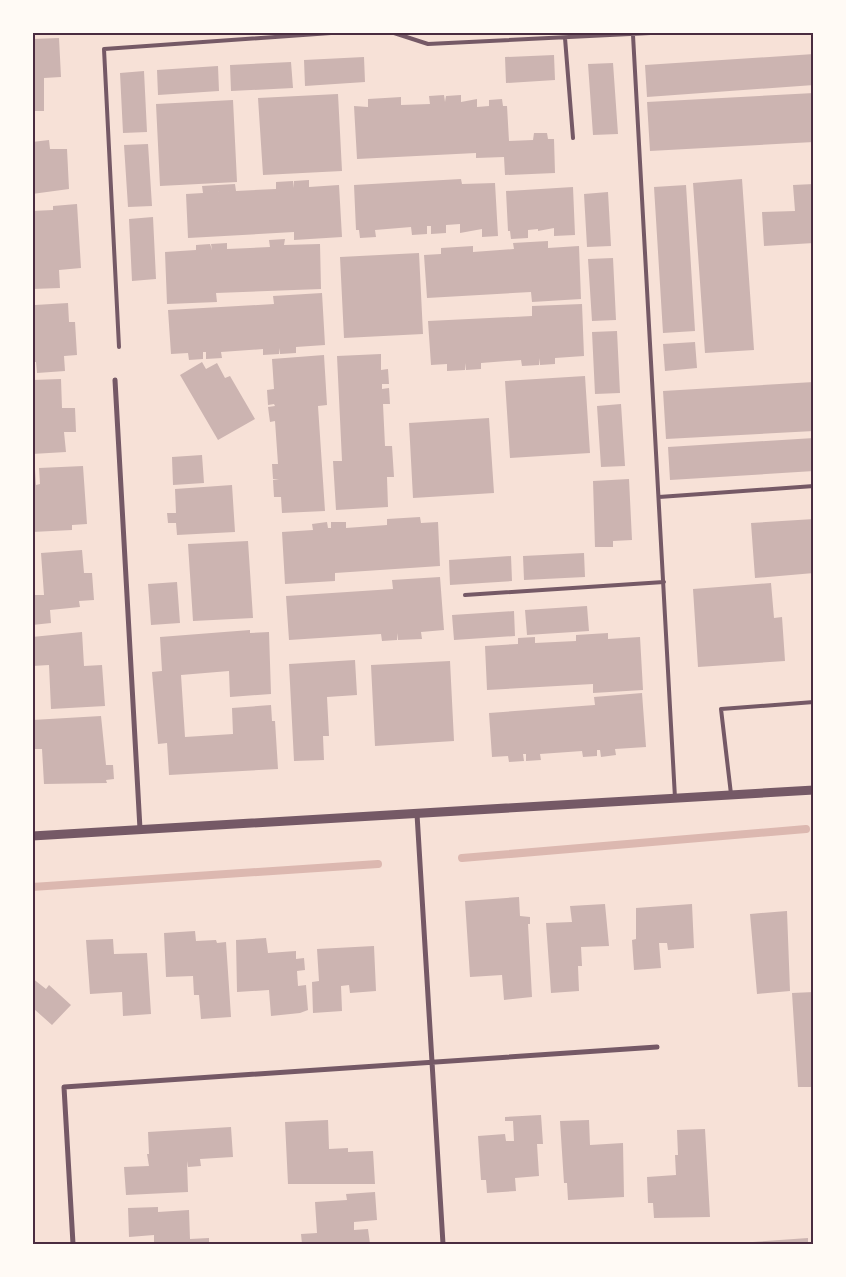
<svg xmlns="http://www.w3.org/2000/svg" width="846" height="1277" viewBox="0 0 846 1277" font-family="Poppins,sans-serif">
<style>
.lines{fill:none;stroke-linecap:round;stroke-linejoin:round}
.stream{stroke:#dcb8b0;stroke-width:8}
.building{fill:#ccb4b1}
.service{stroke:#755966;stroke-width:4}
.minor{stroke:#755966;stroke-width:5}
.tertiary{stroke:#755966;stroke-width:9}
.neatline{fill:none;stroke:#4a2c40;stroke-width:2}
</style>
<rect width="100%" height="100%" fill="#f7e1d7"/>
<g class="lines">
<path class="stream" d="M462 858 806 829
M32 887 378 864"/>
</g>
<path class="building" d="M59 38 61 77 44 78V111H32V39Z
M814 54V85L647 97 645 65Z
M554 55 555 80 506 83 505 57Z
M364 57 365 82 305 86 304 60Z
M291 62 293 88 231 91 230 65Z
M613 63 618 134 593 135 588 64Z
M218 66 219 91 158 95 157 70Z
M144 71 147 132 123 133 120 73Z
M814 93V142L650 151 647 102Z
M338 94 342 171 263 175 258 98Z
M444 95 445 102 446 96 461 95V102L477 99V107L489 106V100L502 99 503 106H507L509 141 533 140 534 133H547L548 139H554L555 173 505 175 504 157 476 158V153L357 159 354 106 368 107V99L385 98 386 106 385 98 401 97V105L430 104 429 96Z
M233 100 237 182 160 186 156 104Z
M49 140 50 149H67L69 189 32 194V142Z
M148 144 152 206 128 207 124 145Z
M461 179 462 184 495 183 498 236 482 237V229L460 233V224L446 225V233L431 234V226H427V234L412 235 411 227 375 230 376 237 360 238 359 230H356L354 185Z
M742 179 754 350 705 353 693 183Z
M309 180V187L339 185 342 237 294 240V232L188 238 186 194 203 193 202 186 218 185 219 192 218 185 235 184 236 191 276 189V182L293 181 294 188V181Z
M814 184V243L764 246 762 212 795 211 793 185Z
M686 185 695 331 663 333 654 187Z
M573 187 575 235 554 236V228L538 231V229L528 230V238L511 239 510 231H508L506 191Z
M608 192 611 246 587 247 584 194Z
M77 204 81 268 59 270 60 288 32 289V211L53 210V206Z
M153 217 156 279 132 281 129 219Z
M285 239 284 245 320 244 321 289 216 293 217 302 167 304 165 252 196 250V245L210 244 212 250 211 244 227 243V249L270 247 269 240Z
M548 241V248L579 246 581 299 532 302 531 292 427 298 424 255 441 254V248L473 246V252L514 249 513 243Z
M419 253 423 334 344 338 340 257Z
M613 258 616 320 592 321 588 259Z
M322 293 325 345 296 347V353L280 354V348L279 354 263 355V349L221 352 222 358 206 359V352H203V359L189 360 188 353 171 354 168 310 274 304 273 296Z
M35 302V305L68 303 69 322H75L77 355 64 356 65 371 37 373 36 362H32V303Z
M582 304 584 356 555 358V364L540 365V358L539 365 522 366 521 360 481 363V369L466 370 465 363V370L447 371V364L431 365 428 321 532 316V306Z
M617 331 620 393 595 394 592 332Z
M695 342 697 368 665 371 663 344Z
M381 354V370L388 369 389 384H382V389L389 388 390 404H383L385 446H392L394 477H387L388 507 336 510 333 461H342L337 356Z
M324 355 327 405 318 406 325 511 282 513 281 497H274L273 480H279L273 479 272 464H278L275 421 270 422 268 407 275 406 274 404 268 405 267 390 274 389 272 359Z
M202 362 206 369 217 363 225 378 230 376 255 419 218 440 180 375Z
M585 376 590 453 510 458 505 381Z
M61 379 62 408H75L76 432H64L66 452 32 454V380Z
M814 382V431L666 439 663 391Z
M621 404 625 466 601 467 597 406Z
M489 418 494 493 413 498 409 423Z
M814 438V471L670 480 668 447Z
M202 455 204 483 173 485 172 457Z
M83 466 87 524 72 525V530L32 532V469H35L36 485 40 484 39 468Z
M629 479 632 540 613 541V547H595L593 481Z
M232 485 235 532 177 535 176 523H168L167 513H176L175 489Z
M420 517 421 523 438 522 440 566 335 573V581L285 584 282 532 313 530 312 524 327 522 328 528H331V522H346V528L387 525V519Z
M814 519V573L755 578 751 523Z
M248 541 253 618 193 621 188 544Z
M82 550 84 573H92L94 600 79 601 80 607 50 610 51 623 32 625V595H44L41 553Z
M584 553 585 577 524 580 523 556Z
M511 556 512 581 450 585 449 560Z
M440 577 444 630 421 632 422 639 398 640 397 633V640L382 641 381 634 289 640 286 596 393 589 392 580Z
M177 582 180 623 151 625 148 584Z
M771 583 774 618 782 617 785 661 698 667 693 589Z
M587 606 589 631 527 635 525 610Z
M514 611 515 636 454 640 452 615Z
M250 630V633L269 632 271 694 230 697 229 671 181 675 185 737 233 734 232 708 271 705 272 721H275L278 769 169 775 167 743 158 744 152 672 162 671 160 637Z
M82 632 84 666 102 665 105 706 51 709 49 665 32 666V637Z
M608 633V639L640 637 643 690 593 693V684L487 690 485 646 518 644V638L535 637V643L576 641V635Z
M355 660 357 695 327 697 329 736H323L324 760 294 761 289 664Z
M450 661 454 741 375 746 371 665Z
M642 693 646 747 615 749 616 755 601 757 600 750H597V756L583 757 582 751 540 754 541 760 526 761V754H523L524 761 509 762 508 756 492 757 489 713 595 705 594 697Z
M101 716 106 765H113L114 779 106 780 107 783 44 784 42 749H32V720Z
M519 897 520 916 530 917V924H528L532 997 504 1000 502 975 470 977 465 901Z
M605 904 609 946 581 947 582 966H578L579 991 551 993 546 923 572 922 570 906Z
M692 904 694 948 668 950 667 943H659L661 968 634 970 632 940 636 939V908Z
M787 911 790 991 757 994 750 914Z
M195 931 196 941 216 940 217 943 226 942 231 1017 201 1019 199 995H194L193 976 166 977 164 933Z
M266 938 268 953 296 951V959L304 958 305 970 297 971 298 986 306 985 308 1010 300 1013 271 1016 269 990 237 992 236 940Z
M113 939 114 954 147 953 151 1014 123 1016 122 992 90 994 86 940Z
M374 946 376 991 350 993 349 985 341 986 342 1011 313 1013 312 982 319 981 317 949Z
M32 978 46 989 49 985 71 1005 52 1025 34 1009 32 1011Z
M814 992V1087H798L792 993Z
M541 1115 543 1144H537L539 1176 515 1178 516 1191 487 1193 486 1180H481L478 1136 505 1134 506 1141H514L513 1121H505V1117Z
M328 1120 329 1149 348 1148V1152L373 1151 375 1184H288L285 1122Z
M589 1120 590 1145 623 1143 624 1197 568 1200 567 1183H564L560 1121Z
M231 1127 233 1157 200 1159 201 1166 188 1167 187 1161 188 1192 126 1195 124 1167 149 1166 147 1154H149L148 1132Z
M705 1129 710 1217 654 1218 653 1203H648L647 1177 676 1175 675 1155H678L677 1130Z
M375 1192 377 1220 354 1222V1230L368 1229 370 1244H302L301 1234 317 1233 315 1202 347 1200 346 1194Z
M158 1207V1212L189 1210 190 1239 209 1238V1244H154V1235L129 1237 128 1208Z
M808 1238V1244H738V1243Z"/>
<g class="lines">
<path class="service" d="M391 32 428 44 671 32
M633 35 675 798
M565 38 573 138
M119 347 104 49 345 32
M659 497 814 486
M465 595 664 582
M731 794 721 709 814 702"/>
<path class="minor" d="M115 380 140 829
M417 814 443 1244
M73 1244 64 1087 657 1047"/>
<path class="tertiary" d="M32 836 814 790"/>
</g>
<rect width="846" height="1277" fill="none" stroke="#fffaf5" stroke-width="68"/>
<rect x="34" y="34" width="778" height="1209" class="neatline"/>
</svg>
